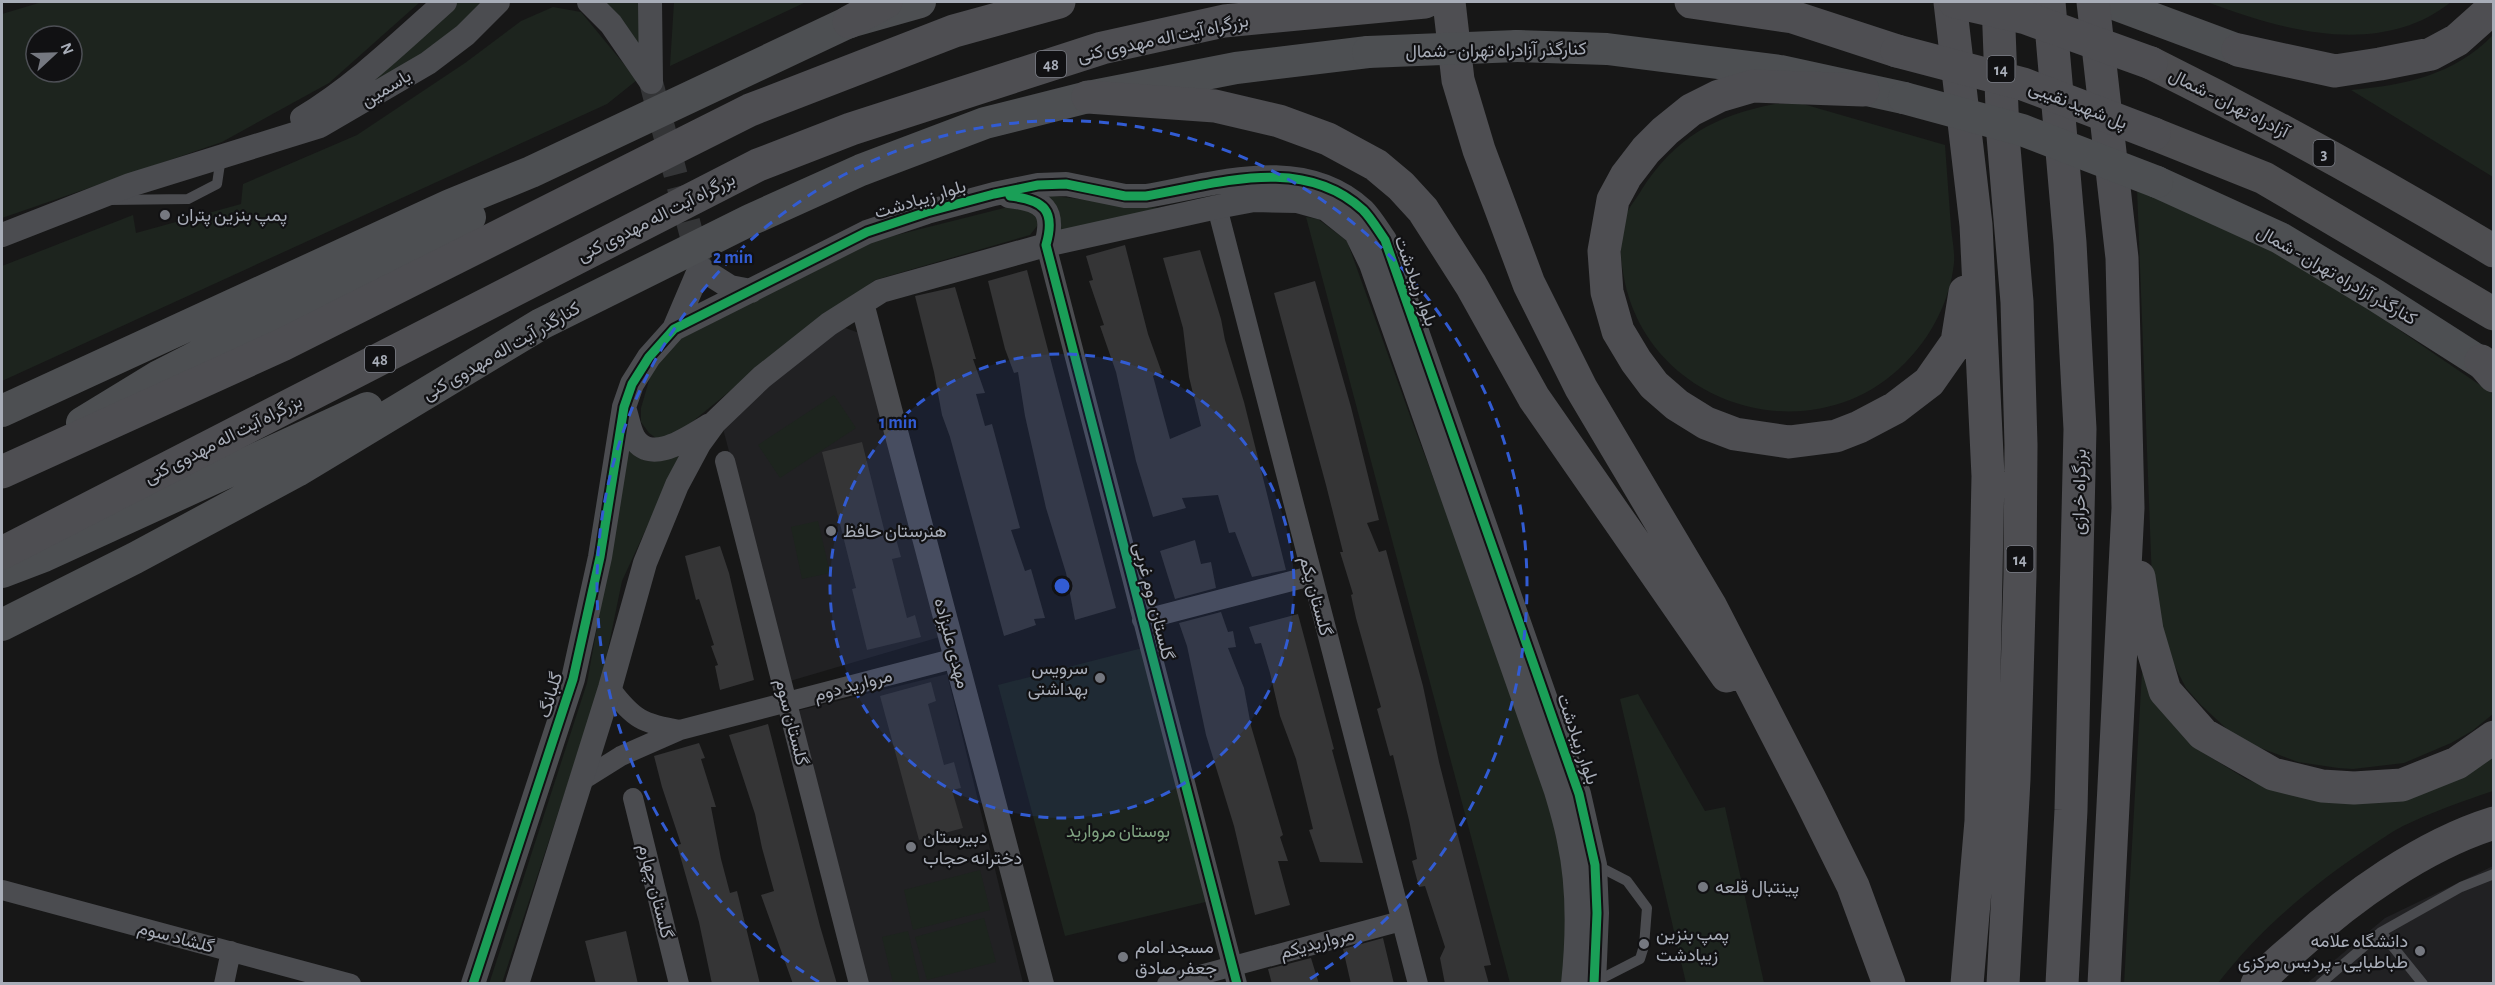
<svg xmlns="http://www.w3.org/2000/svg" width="2495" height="985" viewBox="0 0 2495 985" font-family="'Alegreya Sans',Vazirmatn,sans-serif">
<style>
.built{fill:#212123}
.green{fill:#1d241e;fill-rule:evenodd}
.building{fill:#353536}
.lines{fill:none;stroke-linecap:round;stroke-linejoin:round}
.tertiary-tunnel{stroke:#343537;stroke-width:24;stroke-dasharray:24 12;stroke-linecap:butt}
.service{stroke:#4b4c50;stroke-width:10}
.minor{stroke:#4b4c50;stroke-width:20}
.tertiary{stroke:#4b4c50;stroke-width:24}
.primary{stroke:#4d4f52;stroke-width:32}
.trunk{stroke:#4e4e52;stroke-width:33}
.motorway{stroke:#4e4e51;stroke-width:33}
.primary-bridge{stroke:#4d4f52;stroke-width:32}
.trunk-bridge{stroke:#4e4e52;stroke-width:33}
.cycleway-casing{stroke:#111113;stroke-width:13}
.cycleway{stroke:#1a9f57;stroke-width:9}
.ring{fill:none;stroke:#325cd3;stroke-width:3;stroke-dasharray:10 8}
.poi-dot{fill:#757880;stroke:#111113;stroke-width:2}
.labels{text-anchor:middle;stroke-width:4.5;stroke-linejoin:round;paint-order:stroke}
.shield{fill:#111113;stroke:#7b7e86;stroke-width:1.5}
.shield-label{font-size:16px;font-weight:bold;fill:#a8adb8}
.street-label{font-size:18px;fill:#a8adb8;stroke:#111113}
.poi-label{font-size:18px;fill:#a8adb8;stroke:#111113;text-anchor:start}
.park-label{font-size:18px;fill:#7fa381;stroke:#111113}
.centre{fill:#325cd3;stroke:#111113;stroke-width:3}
.ring-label{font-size:18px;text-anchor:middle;font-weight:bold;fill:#325cd3;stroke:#111113;stroke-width:4.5;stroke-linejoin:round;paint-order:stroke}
</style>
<rect width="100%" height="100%" fill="#171717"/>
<path class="built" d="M843 327 859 333 940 637 790 681 722 425 833 330Z
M947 674 1023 983H868L797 711Z
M2493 866V983L2306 984 2385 918Z"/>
<path class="green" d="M42 2H420L329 83 222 142 2 218V14ZM36 36H72V72H36Z
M455 2H490L455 38 314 120Z
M596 2H643V64Z
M674 2H806L670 66Z
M2207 2H2451C2381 58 2284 31 2207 2Z
M553 7 581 12 637 80 607 104 2 381V266L133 215 136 233 241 204 243 184 357 135 465 63 521 21Z
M2493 35V177L2351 90C2406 85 2454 75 2493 35Z
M1775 104H1803L1945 145C1947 173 1949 200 1951 227 1952 239 1955 252 1954 263 1950 301 1931 337 1905 363 1815 455 1653 409 1625 283 1621 263 1617 236 1625 216 1629 207 1637 198 1642 189 1676 137 1714 116 1775 104Z
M2137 188 2213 219 2329 282 2493 394V714L2472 731 2451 743 2404 763 2353 769 2338 768 2298 762 2258 747 2229 731 2201 705 2186 688 2168 653 2152 581Z
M1045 195 1167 209 1054 237Z
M1016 205 1037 212V226L1030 235 875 280 757 369 676 435 660 441 649 433 641 422V408L652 370 678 340 869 242Z
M1306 217 1318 219 1347 241 1413 424 1546 777 1569 895 1563 983H1510Z
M834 395 856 428 780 478 758 445Z
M625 447C644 467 658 463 681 453L622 581 601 683 502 983 489 984 587 683 615 527Z
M818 521 830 573 802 579 791 527Z
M1150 646 1218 899 1065 936 998 685Z
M2142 672 2157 702 2202 752 2246 779 2282 793 2493 757V791C2463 801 2432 812 2403 826 2391 832 2379 841 2368 848 2312 885 2259 930 2218 983L2124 984Z
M1638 694 1705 811 1725 807 1764 983H1686L1620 699Z
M980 870 990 910 913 930 904 890Z
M984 918 996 962 927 980 915 937Z
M908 931 920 982 893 983 882 937Z"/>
<path class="building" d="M1125 245 1148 334 1162 373 1153 376 1170 439 1201 426 1189 377 1183 328 1163 258 1200 250 1221 319 1225 340 1244 402 1286 570 1252 577 1235 532 1229 533 1218 495 1182 498 1186 508 1153 517 1136 461 1116 372 1100 326 1104 325 1089 281 1093 280 1086 256Z
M1027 270 1116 608 1075 620 1066 573 1046 508 1025 416 1018 372 1014 373 1005 349 988 281Z
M1315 281 1351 407 1379 520 1367 523 1379 552 1386 550 1423 686 1439 762 1491 965 1484 966 1489 984H1445L1440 958 1445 947 1425 886 1419 887 1412 861 1417 859 1409 820 1393 755 1390 756 1377 709 1381 707 1356 618 1351 595 1353 594 1340 552H1343L1326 485 1274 293Z
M955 287 976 359H973L985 393 976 394 985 426 992 424 1020 528 1011 530 1025 571 1031 569 1045 618 1034 619 1036 625 1004 636 950 437 942 415 934 372 915 296Z
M862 442 886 537 895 535 901 557 892 559 907 618 915 615 921 637 867 650 852 589 856 588 822 452Z
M1195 540 1201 564 1211 562 1216 588 1175 599 1160 551Z
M720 546 729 573 754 680 720 690 715 666 718 665 711 646 714 645 699 599 696 600 685 556Z
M1221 612 1228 632 1233 631 1236 647 1228 648 1244 688 1251 726 1283 835 1280 837 1288 861H1278L1290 905 1255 915 1234 826 1206 735 1187 646 1179 623Z
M1298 614 1334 749 1332 750 1363 863 1320 862 1309 830 1313 829 1296 759 1280 716 1270 673 1261 643 1255 644 1249 627Z
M931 682 936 701 928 704 944 765 954 762 961 788 952 790 963 828 919 840 880 696Z
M768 724 820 926 837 984H793L761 895 774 891 762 848 755 814 729 735Z
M699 743 705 758 701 759 716 807H711L721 859 730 893 737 891 760 984H712L699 922 677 845 681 844 662 787 654 756Z
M626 931 638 984H596L585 941Z
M1383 938 1394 984H1351L1343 949Z
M1311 958 1319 984H1272L1268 969Z"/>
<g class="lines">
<path class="tertiary-tunnel" d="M651 82 699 263"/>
<path class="service" d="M109 200 188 199 217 184 221 157
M1595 982 1640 959 1644 946 1647 908 1627 881 1596 865
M2320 984 2381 932
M2423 984 2381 932 2461 887 2494 874"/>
<path class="minor" d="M1217 207 1418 984
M1046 245 1237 984
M725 461 859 984
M1142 620 1311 576
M610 688C633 719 643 724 680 730
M581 781 621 756 680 730 956 658
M633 798 679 984
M2 890 351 984
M224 984 231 951
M1167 984 1401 921"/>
<path class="tertiary" d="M589 2 611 24 651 82
M650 2 651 82
M302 118C355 86 399 43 445 2
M1009 196C1043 200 1056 209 1046 245
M2 235 130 185 320 126 428 63 465 35 498 2
M862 303 1042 984
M674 329 700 268 730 287 751 291
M625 411C628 419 629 430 634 438 652 466 690 436 710 425
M473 984 573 679 600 557 624 407 632 384 649 357 674 329 867 232 927 212 994 194 1038 185 1066 184 1125 196H1146C1217 184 1302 154 1363 210 1371 218 1378 230 1385 240L1579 794 1595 865 1597 913 1594 984
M517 984 610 688 645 563 677 485 699 444 715 422 762 377 829 324 881 291 1046 245 1217 207 1254 200 1297 201 1326 209 1356 233 1371 264 1556 791C1561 808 1566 824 1569 841 1579 887 1578 937 1573 984"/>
<path class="primary" d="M2109 2 2238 50
M1517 46 1607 49 1780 71 1904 98
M2157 182 2280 238 2375 295 2494 371
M2 411 450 205 531 172 849 22 920 2
M82 423 159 376 470 217
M2 572 44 556 367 408
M2 625 135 558 297 471 541 324 750 220 861 170 985 123 1088 97 1236 68 1368 52"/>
<path class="trunk" d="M1449 2 1458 80 1479 150 1529 284 1581 388 1711 607 1810 799 1853 886 1889 984
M1691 2 1793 17 1897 51
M1950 2 1976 225 1988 476 1981 821 1967 984
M1998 2 2003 136 2017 302 2021 445 2020 575 2014 779 2003 984
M2049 2 2070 243 2080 429 2071 810 2062 984
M2093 2 2122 258 2128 508 2104 984
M849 22 886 2
M2238 50 2335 71 2380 64 2431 54 2457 40 2494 7
M1863 90 1753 86 1719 96 1691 110 1665 131 1646 150 1626 176 1613 200 1604 251 1607 292 1618 331 1636 361 1654 385 1677 405 1706 423 1735 434 1789 442 1836 436 1859 427 1895 408 1929 382 1957 342 1965 292
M1088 97 1215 106 1279 121 1328 139 1376 165 1401 186 1423 210 1471 285 1534 398 1727 676
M2481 361 2494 376
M2 472 282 345 750 110 954 31 1059 2
M2 553 758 165 851 129 1102 48 1224 21 1425 2
M2139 577 2147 630 2165 691 2203 734 2273 774 2322 786 2354 788 2402 785 2457 763 2494 737
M2257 984C2269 969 2283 958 2297 946 2351 897 2423 845 2494 823"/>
<path class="motorway" d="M2151 63C2268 121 2382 184 2494 251
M2154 134 2264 178 2494 314"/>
<path class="primary-bridge" d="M1368 52 1517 46
M1904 98 2022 130 2157 182"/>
<path class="trunk-bridge" d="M1955 2 2026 18 2151 63
M1897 51 2023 84 2154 134"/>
<g class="cycleway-casing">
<path id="cycleway" d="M1010 196C1044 200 1056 210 1046 245L1237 984
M473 984 573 679 600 557 624 407 632 384 649 357 674 329 867 232 927 212 994 194 1038 185 1066 184 1125 196H1146C1217 184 1302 154 1363 210 1371 218 1378 230 1385 240L1579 794 1595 865 1597 913 1594 984"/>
</g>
<use href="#cycleway" class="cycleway"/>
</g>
<circle cx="1062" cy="586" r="232" fill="#325cd3" fill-opacity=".12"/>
<g class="ring">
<circle cx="1062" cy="586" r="232"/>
<path d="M819 982A465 465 0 1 1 1305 982"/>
</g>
<g class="poi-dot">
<circle cx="165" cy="215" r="6"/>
<circle cx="831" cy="531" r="6"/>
<circle cx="1100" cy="678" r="6"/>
<circle cx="911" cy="847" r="6"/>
<circle cx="1703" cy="887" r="6"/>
<circle cx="1644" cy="944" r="6"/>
<circle cx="2420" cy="951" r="6"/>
<circle cx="1123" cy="957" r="6"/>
</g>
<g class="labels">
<g class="shield">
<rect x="1036" y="51" width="30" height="26" rx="4.5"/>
<rect x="1987.5" y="56" width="27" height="26" rx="4.5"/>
<rect x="2313.5" y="140" width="21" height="26" rx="4.5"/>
<rect x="365" y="346" width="30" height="26" rx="4.5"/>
<rect x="2006.5" y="546" width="27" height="26" rx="4.5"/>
</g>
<g class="shield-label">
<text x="1051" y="70">48</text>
<text x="2001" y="75">14</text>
<text x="2324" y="159">3</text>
<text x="380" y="365">48</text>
<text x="2020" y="565">14</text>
</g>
<g class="street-label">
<text transform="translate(1163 38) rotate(-12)" y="6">بزرگراه آیت اله مهدوی کنی</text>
<text transform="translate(1496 50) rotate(-1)" y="6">کنارگذر آزادراه تهران - شمال</text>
<text transform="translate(386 88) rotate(-31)" y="6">یاسمین</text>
<text transform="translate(2229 103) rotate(27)" y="6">آزادراه تهران - شمال</text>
<text transform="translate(2078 105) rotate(21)" y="6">پل شهید نقیبی</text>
<text transform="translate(920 199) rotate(-17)" y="6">بلوار زیبادشت</text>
<text transform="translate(656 217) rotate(-27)" y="6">بزرگراه آیت اله مهدوی کنی</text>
<text transform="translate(2337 275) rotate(30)" y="6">کنارگذر آزادراه تهران - شمال</text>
<text transform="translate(1416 281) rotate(70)" y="6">بلوار زیبادشت</text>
<text transform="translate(501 351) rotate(-30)" y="6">کنارگذر آیت اله مهدوی کنی</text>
<text transform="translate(223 439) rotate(-27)" y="6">بزرگراه آیت اله مهدوی کنی</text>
<text transform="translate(2079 492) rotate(-89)" y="6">بزرگراه خرازی</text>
<text transform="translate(1316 596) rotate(75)" y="6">گلستان یکم</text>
<text transform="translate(1154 601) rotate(76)" y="6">گلستان دوم غربی</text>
<text transform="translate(952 643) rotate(75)" y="6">مهدی علیزاده</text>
<text transform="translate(853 685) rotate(-15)" y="6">مروارید دوم</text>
<text transform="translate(550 695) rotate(-73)" y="6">گلبانگ</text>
<text transform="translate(792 722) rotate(76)" y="6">گلستان سوم</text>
<text transform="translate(1578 739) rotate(71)" y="6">بلوار زیبادشت</text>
<text transform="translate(656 891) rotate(76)" y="6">گلستان چهارم</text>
<text transform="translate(176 937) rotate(15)" y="6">گلشاد سوم</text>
<text transform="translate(1317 943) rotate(-15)" y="6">مرواریدیکم</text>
</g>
<g class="poi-label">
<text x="177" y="221">پمپ بنزین پتران</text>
<text x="843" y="537">هنرستان حافظ</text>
<text x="1088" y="674" text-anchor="end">سرویس<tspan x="1088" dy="21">بهداشتی</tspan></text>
<text x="923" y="843">دبیرستان<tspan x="923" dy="21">دخترانه حجاب</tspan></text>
<text x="1715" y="893">پینتبال قلعه</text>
<text x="1656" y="940">پمپ بنزین<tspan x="1656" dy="21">زیبادشت</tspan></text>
<text x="2408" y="947" text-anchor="end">دانشگاه علامه<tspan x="2408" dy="21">طباطبایی - پردیس مرکزی</tspan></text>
<text x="1135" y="953">مسجد امام<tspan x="1135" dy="21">جعفر صادق</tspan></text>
</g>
<g class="park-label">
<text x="1118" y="837">بوستان مروارید</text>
</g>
</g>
<circle cx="1062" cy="586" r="9" class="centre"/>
<g class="ring-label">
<text x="733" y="263">2 min</text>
<text x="898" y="428">1 min</text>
</g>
<rect width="2495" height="985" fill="none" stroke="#a8adb8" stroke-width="6"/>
<g transform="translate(54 54) rotate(68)"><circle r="28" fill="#111113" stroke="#4d4f55" stroke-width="1.5"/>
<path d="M0-4.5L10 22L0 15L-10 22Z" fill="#757880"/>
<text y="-9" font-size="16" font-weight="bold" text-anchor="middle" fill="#a8adb8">N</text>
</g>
</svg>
